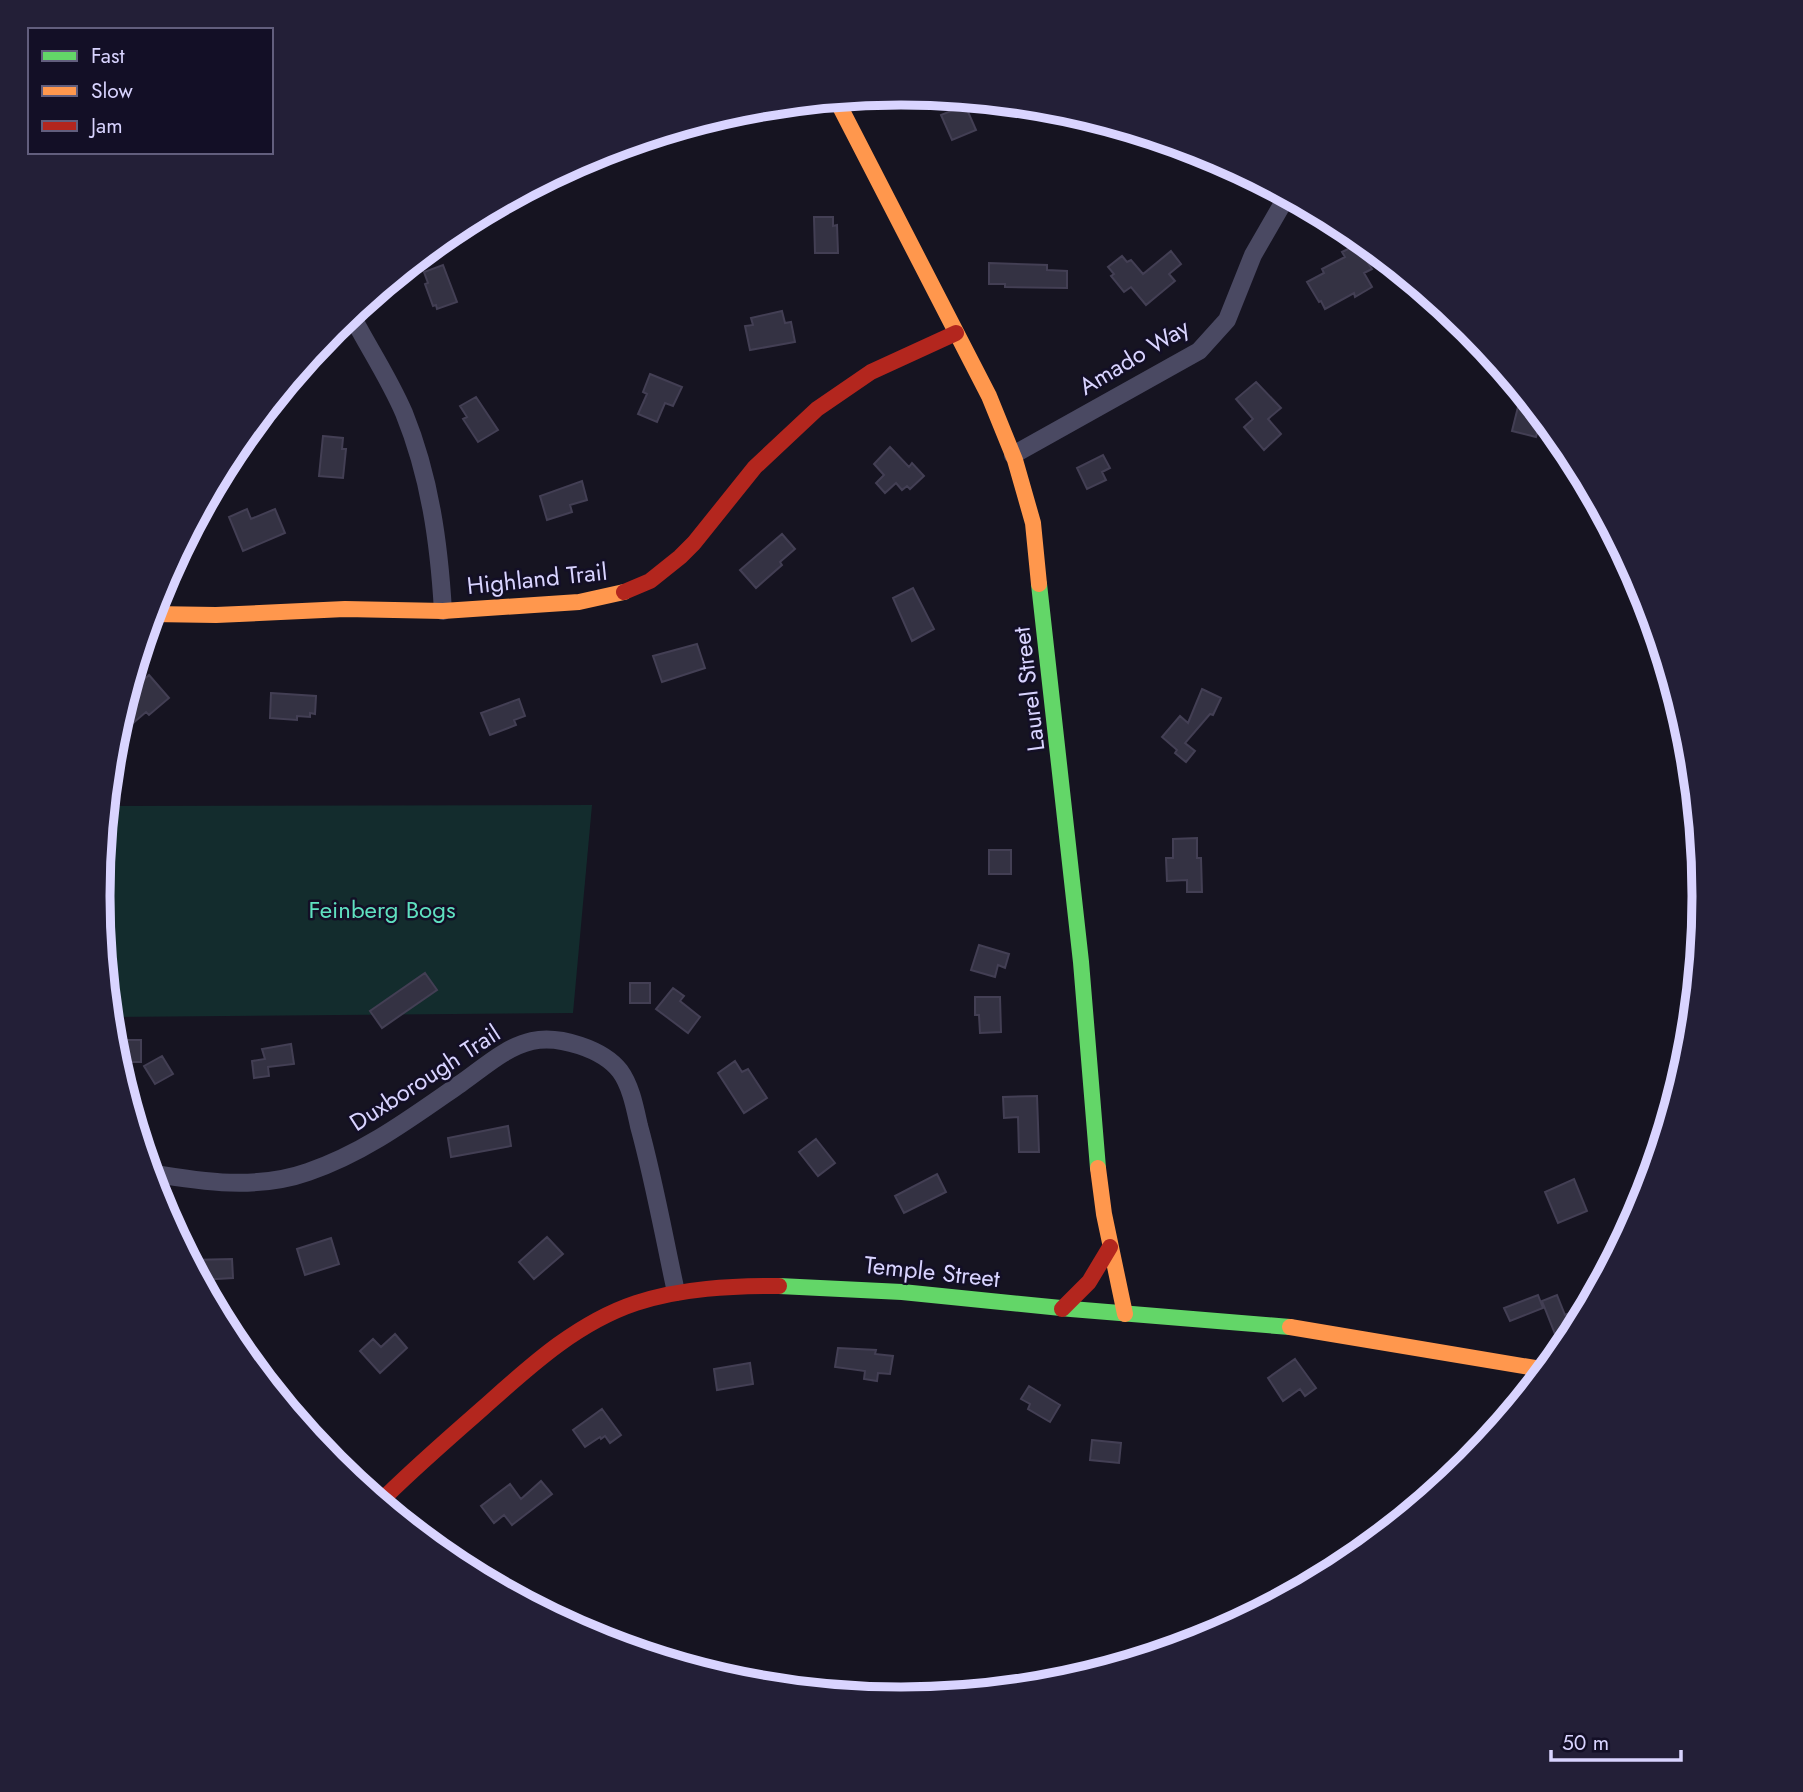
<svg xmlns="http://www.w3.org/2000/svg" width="1803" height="1792" viewBox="0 0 1803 1792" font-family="Jost,sans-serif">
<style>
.green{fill:#132c2d}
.building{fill:#343243;stroke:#433f54;stroke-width:2}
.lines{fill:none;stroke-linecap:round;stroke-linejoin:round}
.street{stroke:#4a4962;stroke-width:18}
.fast{stroke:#63d668;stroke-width:16}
.slow{stroke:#ff974d;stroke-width:16}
.jam{stroke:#b3261e;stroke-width:16}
.labels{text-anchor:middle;stroke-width:5;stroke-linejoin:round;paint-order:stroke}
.street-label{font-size:24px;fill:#d9d4ff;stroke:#130f26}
.park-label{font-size:24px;fill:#5fe0c0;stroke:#130f26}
.rim{fill:none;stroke:#d9d4ff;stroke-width:9}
</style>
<rect width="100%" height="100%" fill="#161421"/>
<path class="green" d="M592 805 573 1013 110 1017 98 896 107 806Z"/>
<path class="building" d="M965 105 976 130 952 140 941 115Z
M814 217H833V226L837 225 838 253H815Z
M1356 245 1372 269 1364 273 1372 287 1355 297 1354 293 1325 309 1321 301 1319 302 1307 282 1324 273 1322 269 1345 257 1342 252Z
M1171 251 1181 264 1169 274 1175 281 1146 305 1131 287 1124 292 1111 276 1114 274 1108 267 1122 256 1127 262 1131 260 1143 274Z
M989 263 1047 265V270L1067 271V288L1005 287V284H989Z
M443 265 457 302 437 309 436 305 433 306 425 284 428 283 424 272Z
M782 311 785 323 791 322 795 342 750 350 745 326 753 325 751 318Z
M650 374 682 387 673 406 665 403 657 422 638 414 647 394 643 392Z
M1256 382 1281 408 1268 419 1281 434 1264 450 1244 427 1253 419 1236 399Z
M476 397 498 430 478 442 463 419 467 417 460 406Z
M1519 403 1534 407 1561 439 1537 433 1536 437 1512 431Z
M323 436 343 438 342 449H346L343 478 319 476Z
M890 447 909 467 912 463 924 476 910 489 907 486 902 490 896 483 885 493 876 483 884 475 874 464Z
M1103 455 1110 468 1102 472 1106 480 1087 489 1077 468Z
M582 481 587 500 570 505 572 512 547 520 540 496Z
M247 509 251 519 275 509 285 533 243 551 229 517Z
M782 534 795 549 780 562 782 565 756 588 740 570Z
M913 588 934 629 912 641 893 598Z
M697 644 705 668 662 682 653 656Z
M149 675 169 698 149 715 146 712 133 723 122 710 124 705 133 698 129 693Z
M1202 689 1221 698 1213 715 1210 714 1185 743 1195 751 1186 762 1175 753 1177 750 1162 737 1180 716 1188 723Z
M271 693 316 696 315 714 310 713V717L297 716V720L270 718Z
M519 699 525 716 514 720 516 725 490 735 481 713Z
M1197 838V858H1201L1202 892H1187V880L1167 881 1166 858H1173V839Z
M989 850H1011V874H989Z
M979 945 1009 954 1005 968 998 965 995 977 971 970Z
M425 973 437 990 382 1028 370 1011Z
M630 983H650V1003H630Z
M673 988 684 996 680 1001 700 1017 688 1033 656 1009Z
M975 997H1000L1001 1032 980 1033 979 1015H975Z
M112 1040H141V1062H116Z
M291 1044 294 1064 268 1067 269 1076 254 1078 252 1061 265 1059 262 1049Z
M162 1056 173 1074 155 1084 144 1066Z
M735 1061 742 1072 748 1069 767 1098 744 1113 718 1073Z
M1037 1096 1039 1152H1019L1018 1117 1004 1118 1003 1097Z
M508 1126 511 1146 451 1157 448 1138Z
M816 1139 835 1163 818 1176 799 1152Z
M937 1174 946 1192 904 1213 895 1196Z
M1574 1179 1587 1211 1558 1223 1545 1192Z
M547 1237 563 1254 534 1279 519 1262Z
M331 1238 339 1264 305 1275 297 1249Z
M232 1259 233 1278 200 1280 190 1260Z
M1538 1295 1543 1308 1510 1321 1504 1308Z
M1557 1295 1565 1315 1589 1305 1571 1340 1559 1344 1542 1301Z
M395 1334 407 1348 380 1373 360 1351 373 1339 381 1347Z
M838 1348 876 1350 875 1354 893 1356 890 1374 878 1373 877 1381 864 1379 865 1371 835 1367Z
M1295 1359 1316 1388 1305 1396 1300 1389 1283 1401 1268 1378Z
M750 1363 753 1384 717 1390 714 1369Z
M1029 1386 1060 1405 1050 1422 1028 1409 1030 1404 1021 1399Z
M602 1409 621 1435 610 1443 605 1436 601 1439 600 1437 585 1447 573 1430Z
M1092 1440 1121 1443 1119 1463 1090 1460Z
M541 1481 552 1494 512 1525 504 1515 494 1523 481 1506 510 1484 521 1499Z"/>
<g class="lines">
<path class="street" d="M351 314C368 347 389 378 404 413 430 477 439 543 443 611
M1013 455 1199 351 1227 320 1253 255 1287 196
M150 1173C203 1182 257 1190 308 1172 364 1153 411 1118 460 1084 482 1069 505 1047 532 1041 559 1035 603 1049 620 1071 631 1086 635 1108 639 1126 654 1180 664 1237 676 1292"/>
<path class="fast" d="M1039 584 1081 962 1098 1168
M779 1286 902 1292 1071 1309 1290 1327"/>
<path class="slow" d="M836 99 989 396 1015 460 1033 523 1039 584
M152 614 216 615 345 609 443 611 579 602 624 592
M1098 1168 1104 1214 1125 1314
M1290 1327 1547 1370"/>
<path class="jam" d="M624 592 650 581 680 557 694 543 755 467 817 409 871 372 956 333
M1062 1309 1089 1282 1110 1247
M380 1502C413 1469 448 1439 483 1408 529 1367 576 1323 636 1303 682 1288 731 1286 779 1286"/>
</g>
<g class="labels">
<g class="street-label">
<text transform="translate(1134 357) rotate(-31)" y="8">Amado Way</text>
<text transform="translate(537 579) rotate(-6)" y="8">Highland Trail</text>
<text transform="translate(1029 689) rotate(-97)" y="8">Laurel Street</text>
<text transform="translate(425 1078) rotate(-33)" y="8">Duxborough Trail</text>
<text transform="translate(932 1272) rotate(6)" y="8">Temple Street</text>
</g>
<g class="park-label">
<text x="382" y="918">Feinberg Bogs</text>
</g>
</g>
<path d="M0 0H1803V1792H0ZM110 896a791 791 0 1 1 1582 0a791 791 0 1 1-1582 0Z" fill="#231f37" fill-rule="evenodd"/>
<path class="rim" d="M110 896a791 791 0 1 1 1582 0a791 791 0 1 1-1582 0Z"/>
<rect x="28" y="28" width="245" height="126" fill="#130f26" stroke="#625e7d" stroke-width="2"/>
<rect x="42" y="51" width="35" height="10" fill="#63d668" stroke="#625e7d" stroke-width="2"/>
<text x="91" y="63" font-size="21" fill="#d9d4ff">Fast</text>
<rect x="42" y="86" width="35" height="10" fill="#ff974d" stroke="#625e7d" stroke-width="2"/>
<text x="91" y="98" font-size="21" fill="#d9d4ff">Slow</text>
<rect x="42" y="121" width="35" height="10" fill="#b3261e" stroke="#625e7d" stroke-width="2"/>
<text x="91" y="133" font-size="21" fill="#d9d4ff">Jam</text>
<path d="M1551 1750v10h130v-10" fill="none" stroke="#d9d4ff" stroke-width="3.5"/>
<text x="1562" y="1750" font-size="21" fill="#d9d4ff" stroke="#130f26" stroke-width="5" paint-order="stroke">50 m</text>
</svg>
